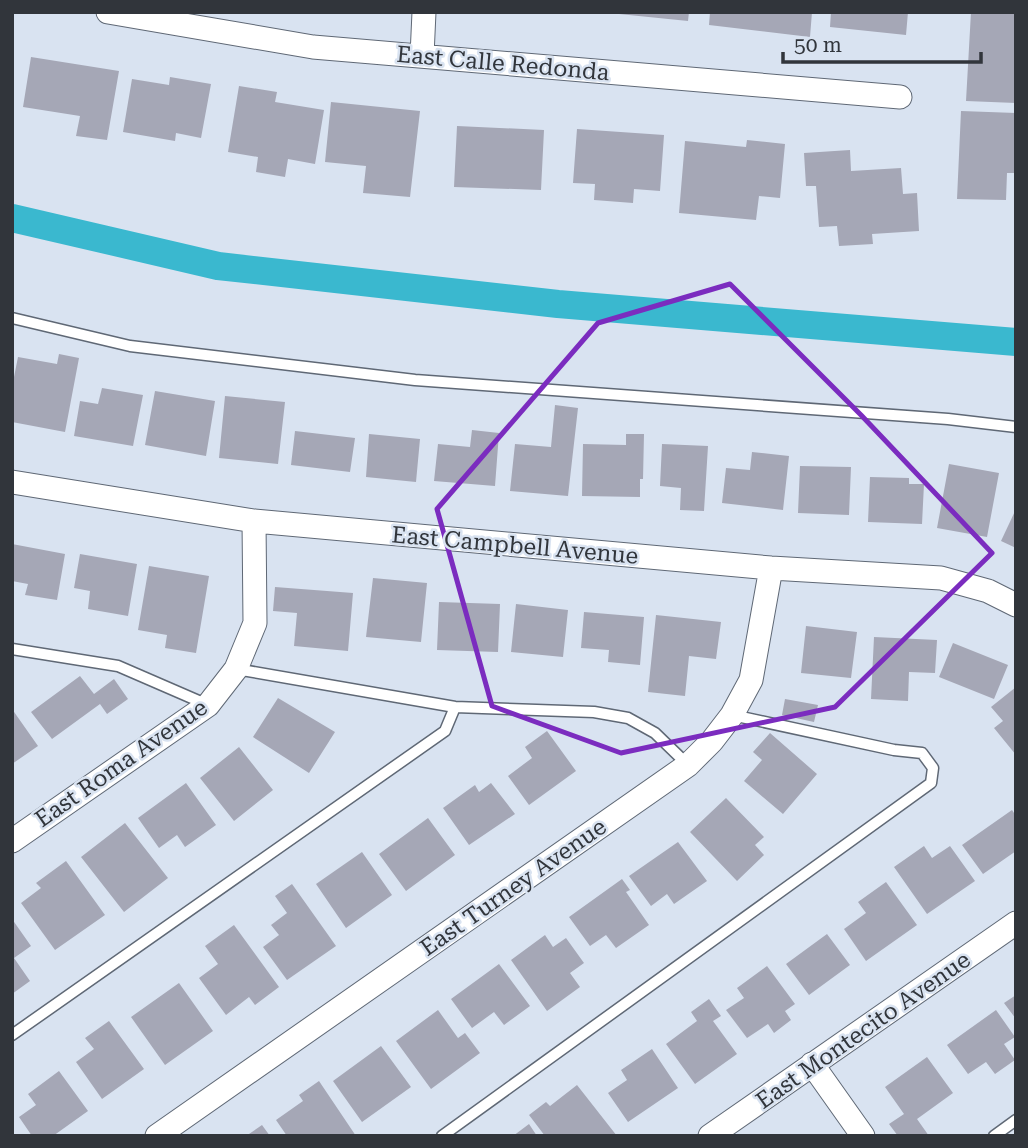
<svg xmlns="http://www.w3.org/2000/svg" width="1028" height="1148" viewBox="0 0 1028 1148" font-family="'Roboto Serif',serif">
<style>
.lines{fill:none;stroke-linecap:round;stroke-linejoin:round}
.canal{stroke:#3ab8cf;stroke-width:28}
.building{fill:#a5a7b6}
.lane-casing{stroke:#5f6875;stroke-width:13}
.street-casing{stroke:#5f6875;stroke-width:25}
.lane{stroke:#fff;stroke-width:10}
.street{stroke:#fff;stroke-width:23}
.marked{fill:none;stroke:#7b2cbf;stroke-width:5;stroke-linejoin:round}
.labels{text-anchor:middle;stroke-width:5;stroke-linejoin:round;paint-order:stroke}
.street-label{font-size:23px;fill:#31353b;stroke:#d9e3f1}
</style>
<rect width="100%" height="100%" fill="#d9e3f1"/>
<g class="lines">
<path class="canal" d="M12 218 218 266 558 304 1016 342"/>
</g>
<path class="building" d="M619 12H689L688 21 619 14Z
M710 12H812L810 37 709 25Z
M831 12H908L906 35 830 27Z
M971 12H1016V103L966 101Z
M31 57 119 71 107 140 76 136 80 116 23 107Z
M170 77 211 84 201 138 176 133 175 141 123 132 132 79 169 85Z
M239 86 277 92 275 102 324 110 315 164 288 159 285 177 256 172 258 157 228 152Z
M331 102 420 111 410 197 363 193 366 166 325 162Z
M961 111 1016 113V173H1007L1006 200 957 199Z
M457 126 544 130 541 190 454 187Z
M577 129 664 135 660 191 634 189 633 203 594 200 595 184 573 183Z
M747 140 785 144 780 198 759 196 756 220 679 213 685 141 746 147Z
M850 150 851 171 901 168 903 194 917 193 919 231 872 234 873 244 839 246 837 226 819 227 816 186H806L804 153Z
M59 354 79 358 65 432 12 422V387L18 357 57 364Z
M102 388 143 395 133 446 74 436 80 401 98 404Z
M155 391 215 401 206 456 145 445Z
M225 396 285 402 278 464 219 458Z
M555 405 578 408 568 496 510 491 515 444 551 447Z
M472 430 499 433 495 486 434 481 438 444 470 447Z
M295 431 355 438 350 472 291 465Z
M369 434 420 439 416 482 366 477Z
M626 434H644L643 479H640V497L582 496 583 444 626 445Z
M662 444 708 446 704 511 680 510 681 488 660 486Z
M752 452 789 456 783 510 722 503 726 468 750 470Z
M949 464 999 473 987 537 937 528Z
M800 466 851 467 849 515 798 513Z
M870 477 909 478V484H924L922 524 868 522Z
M1016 509V548L1001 541Z
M12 544 65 554 57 600 25 595 28 584 12 581Z
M80 554 137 564 128 616 88 609 90 591 74 588Z
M149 566 209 576 196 653 165 648 167 635 138 630Z
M373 578 427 583 421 642 366 637Z
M275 587 353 593 348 651 294 646 297 613 273 611Z
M439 602 500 604 498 652 437 650Z
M516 604 568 610 563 657 511 652Z
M584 612 644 617 640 665 608 662 609 650 581 648Z
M656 615 721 622 716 659 689 656 685 696 648 692Z
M806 626 857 632 851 678 801 673Z
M874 637 937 640 935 673 909 672 908 701 871 699Z
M953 643 1008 665 994 699 939 677Z
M80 676 94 694 114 679 128 699 107 714 100 704 52 739 31 712Z
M1016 687V755L994 728 1003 721 991 707Z
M278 698 335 732 309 773 253 737Z
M785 699 818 705 814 722 782 715Z
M12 709 38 746 12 764Z
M547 731 576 771 529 805 508 776 532 758 525 747Z
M770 733 817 774 783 814 744 781 762 760 753 752Z
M239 747 273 790 234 821 200 778Z
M186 783 216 825 185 847 177 835 159 848 138 818Z
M491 783 515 814 469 845 443 808 475 785 479 792Z
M726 798 764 837 755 845 764 855 737 881 690 832Z
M1012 810 1016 816V851L983 874 962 845Z
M428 818 455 855 406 891 379 854Z
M125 823 168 878 124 912 81 857Z
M678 842 707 881 674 904 667 894 651 906 629 876Z
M924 846 932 858 950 846 975 881 927 914 894 867Z
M362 852 392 895 346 928 316 884Z
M66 861 105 915 55 950 21 903 41 888 36 883Z
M622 879 630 890 626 892 649 925 616 948 606 935 590 946 569 917Z
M886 882 917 925 866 961 844 929 866 913 858 902Z
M292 884 336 946 287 980 263 947 279 935 271 925 287 913 275 896Z
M12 919 31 946 14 958 30 981 12 994Z
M234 925 279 987 255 1005 249 997 226 1015 199 978 218 964 205 946Z
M827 934 850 965 809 995 786 964Z
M545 935 553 947 566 938 584 963 570 973 580 987 547 1011 511 960Z
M499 964 530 1006 504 1025 494 1012 472 1028 451 999Z
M767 966 795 1004 785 1011 791 1020 774 1033 768 1024 747 1038 726 1010 744 998 737 988Z
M179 983 213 1031 165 1065 131 1017Z
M1016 995V1019L1004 1003Z
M709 999 721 1016 713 1021 737 1054 695 1084 666 1044 697 1021 691 1012Z
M438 1010 458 1038 465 1033 480 1053 431 1089 396 1041Z
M996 1010 1015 1037 1004 1044 1015 1060 995 1074 986 1062 968 1074 947 1045Z
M109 1021 144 1069 102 1099 76 1062 94 1049 85 1038Z
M381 1046 411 1087 362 1122 333 1081Z
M652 1049 678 1088 628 1122 608 1093 627 1080 621 1070Z
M927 1057 953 1093 917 1119 929 1136H898L889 1124 904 1114 885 1087Z
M59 1071 88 1111 53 1136H32L19 1117 36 1105 28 1094Z
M319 1081 356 1136H287L276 1120 303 1101 299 1095Z
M577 1085 617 1136H545L529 1115 546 1102 550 1106Z
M529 1124 537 1136H513Z
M262 1125 270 1136H246Z"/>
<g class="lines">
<g class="lane-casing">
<path id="lane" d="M12 318 130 346 415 380 948 419 1016 427
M12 649 118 666 208 705
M236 669 455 707 594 712 628 718 655 733 688 765
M12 1035 445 731 455 707
M442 1136 931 783 933 768 922 753 894 750 732 715
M994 1136 1016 1120"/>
</g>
<g class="street-casing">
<path id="street" d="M108 12 313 47 900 97
M422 56 424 12
M12 482 254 521 771 568 941 578 988 591 1016 605
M12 841 208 705 236 669 255 623 254 521
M812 1064 863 1136
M157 1136 688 765 712 741 732 715 751 680 771 568
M710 1136 1016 923"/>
</g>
<use href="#lane" class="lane"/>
<use href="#street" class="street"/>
</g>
<path class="marked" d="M730 284 861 415 992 553 835 707 621 753 492 706 437 509 598 323Z"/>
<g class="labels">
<g class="street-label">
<text transform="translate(503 63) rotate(5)" y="8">East Calle Redonda</text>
<text transform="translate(515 545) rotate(5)" y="8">East Campbell Avenue</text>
<text transform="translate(121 763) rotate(-35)" y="8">East Roma Avenue</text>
<text transform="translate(513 887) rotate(-35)" y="8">East Turney Avenue</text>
<text transform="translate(863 1030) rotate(-35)" y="8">East Montecito Avenue</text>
</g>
</g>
<rect width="1028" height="1148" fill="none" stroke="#31353b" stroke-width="28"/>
<path d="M783 52v10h198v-10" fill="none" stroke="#31353b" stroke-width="3.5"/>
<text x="794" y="52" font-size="21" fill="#31353b" stroke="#d9e3f1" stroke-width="5" paint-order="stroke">50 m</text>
</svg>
